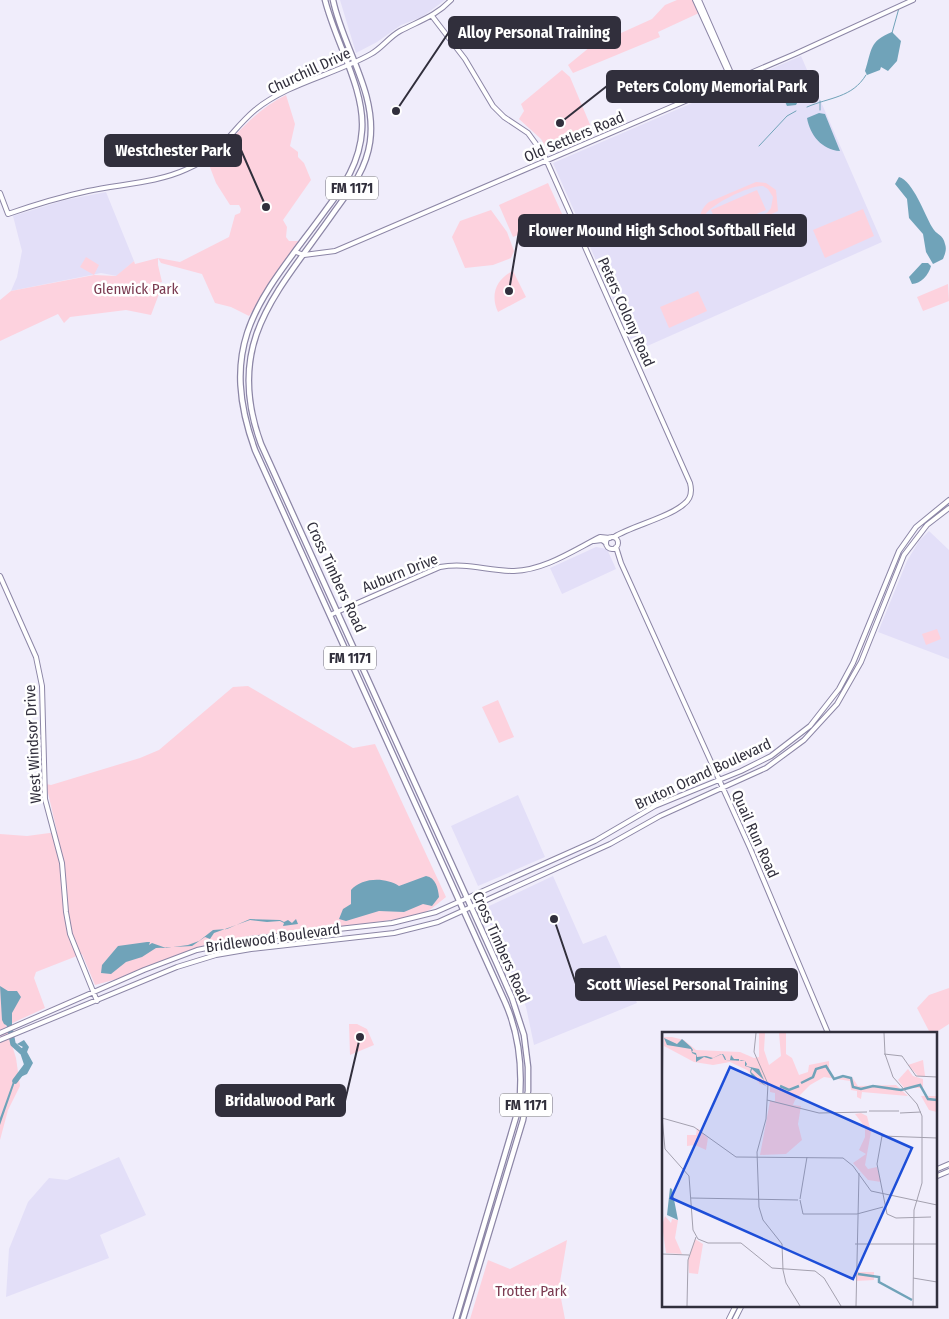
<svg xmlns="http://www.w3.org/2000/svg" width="949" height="1319" viewBox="0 0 949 1319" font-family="'Fira Sans Condensed',sans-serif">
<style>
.built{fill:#e3dff8}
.green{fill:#fdd2de;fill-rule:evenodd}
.water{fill:#70a3b9}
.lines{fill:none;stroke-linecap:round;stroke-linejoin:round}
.stream{stroke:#70a3b9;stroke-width:1}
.river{stroke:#70a3b9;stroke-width:5.5}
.secondary-casing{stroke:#8c86a6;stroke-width:6}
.primary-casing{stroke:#8c86a6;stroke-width:7}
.secondary{stroke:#fff;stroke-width:4}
.primary{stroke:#fff;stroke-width:4.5}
.labels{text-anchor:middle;stroke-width:5;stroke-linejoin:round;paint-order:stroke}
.shield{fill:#fff;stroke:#6f6d76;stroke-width:1}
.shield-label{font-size:14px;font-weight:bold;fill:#312f3c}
.street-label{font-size:15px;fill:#312f3c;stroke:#fff}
.park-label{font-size:15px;fill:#7b3b51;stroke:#fff}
.inset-river{fill:none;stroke:#70a3b9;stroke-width:2.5}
.inset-road{fill:none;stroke:#a4a1af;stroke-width:1}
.view{fill:#1d4ed8;fill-opacity:0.15;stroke:#1d4ed8;stroke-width:2.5}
.inset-edge{fill:none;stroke:#312f3c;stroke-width:2.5}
.leader{fill:none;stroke:#312f3c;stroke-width:2}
.callout-dot{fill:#312f3c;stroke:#fff;stroke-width:2}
.callout{fill:#312f3c;stroke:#312f3c;stroke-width:2}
.callout-label{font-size:16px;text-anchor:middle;font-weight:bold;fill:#fff}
</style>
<rect width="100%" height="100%" fill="#f0edfb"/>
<path class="built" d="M340 0H445L422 17 401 25 377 42 356 53Z
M801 56 882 242 636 351 553 163Z
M106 192 134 261 117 276 101 273 11 291 17 277 22 251 13 216 65 200Z
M929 531 949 550V659L878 632 907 561 919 541Z
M596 547 607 549 616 569 562 594 550 568Z
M518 795 545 857 478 886 451 826Z
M553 876 583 944 606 935 637 1003 534 1045 526 1007 485 913 487 907Z
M119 1157 146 1215 100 1235 109 1258 6 1297 9 1249 28 1202 49 1178 67 1180Z"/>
<path class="green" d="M677 0H693L699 13 658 32 660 37 573 73 568 65 590 47 652 19 665 5Z
M562 70 570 77 594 134 549 153 541 139 519 119 524 111 521 104Z
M286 95 295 124 290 146 298 152V157L304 163 311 180 283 220 287 227 286 237 289 241H299L249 316 231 307 215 303 202 274 161 263 158 258V265L162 282 158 283 159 294 151 315 126 310 70 317 64 323 58 314 0 341V300L11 291 94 275 80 267 86 257 99 265 94 275 116 276 134 261 135 264 158 258 180 262 229 237 235 215 240 213 241 209 239 205H230L216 183 208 162C235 138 253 111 286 95Z
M756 182 766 183 776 190 778 211 713 241V236C697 229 696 212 709 202ZM763 186 768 189 773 197 771 208 767 213 719 233 707 227 704 217C708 205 750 185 763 186Z
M548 183 563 216 513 237 499 205Z
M757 190 766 210 720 230 711 210Z
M863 209 874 236 825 258 813 230Z
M491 210 507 232 514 251 511 258 493 265 465 268 452 237 460 221Z
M513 271 526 297 498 312C490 295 496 279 513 271Z
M948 284 949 301 923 311 917 297Z
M698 291 707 311 669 328 660 307Z
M937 629 941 639 926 645 922 634Z
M248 686 353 748 375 744 446 897 431 909 417 916 364 924 246 937 201 946 117 979 95 985 82 954 36 972 34 978 45 1008 6 1026 16 1058 20 1086 8 1110 0 1140V834L27 836 57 832 46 784 51 785 140 758 159 750 233 687Z
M498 700 514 737 499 743 482 707Z
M949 988V1024L935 1033H930L917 1008 929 995Z
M349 1024H357L367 1029 374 1045 350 1055Z
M567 1240 559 1288 565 1319H470L488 1260 510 1269Z"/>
<path class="water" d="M892 32 901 41 897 61 888 71 881 67 880 70 867 75 865 71C872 50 869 41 892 32Z
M790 87 801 96 796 105 787 106 781 93Z
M819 113 825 114 840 151C822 150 810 135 807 118Z
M899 177C913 181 925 215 932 227 936 235 943 234 945 244 947 249 945 254 943 259L933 264 926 252 923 234 909 218 907 199 895 184Z
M922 263H928L931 266C929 275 920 284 912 284L909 277Z
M426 876C436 878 438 888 439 897L432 906 423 904 404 912 379 911 346 921 339 919 343 909 351 904V890C362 877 386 877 399 886Z
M250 919 280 920 284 922 288 920 292 923 296 919 298 924 283 926 284 923 280 921 267 922 250 920 214 933 210 939 205 937 192 946 156 948 142 957 126 962 111 974 101 973 102 965 118 946 147 942H150L149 945 152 943 166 948 188 945 199 941 213 930 227 929Z
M0 986 8 991H17L21 997 12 1013V1024L8 1026 4 1024 2 1020Z
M24 1040 29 1047 27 1052 33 1063 27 1074 16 1079 0 1125V1118L14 1079 21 1075 26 1057 21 1054 19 1050 23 1047 17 1044Z"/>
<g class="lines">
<path class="stream" d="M892 33 899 8
M820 101V110
M807 107C830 97 852 98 866 75
M759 146 787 116 796 111"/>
<path class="river" d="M8 1018 13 1044 23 1053 27 1065 15 1081"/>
<g class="secondary-casing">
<path id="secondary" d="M695 0 732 81
M699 0 731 73 732 79
M432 16 465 59 493 106 504 117 528 133 544 155 690 483C692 491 691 499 684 504 670 517 632 526 614 537
M0 193 8 214C34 205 60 197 88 191 120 184 157 183 187 169 221 155 230 131 255 110 288 83 334 75 371 54 382 48 389 37 400 31 419 21 436 16 451 0
M296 252 304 255 335 251 795 54 913 0
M606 543a6 6 0 1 1 12 0a6 6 0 1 1-12 0Z
M594 541 602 540 606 543
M616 547 621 563 750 848 828 1033
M0 576 36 657 42 686 45 799 62 863 66 912 70 934 97 1001
M330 615 440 567C466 562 488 571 514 571 545 570 574 550 600 537L610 538
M0 1033 144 970 197 950 250 939 392 923 436 912 595 841 655 806 741 771 771 756 810 726 839 689 853 663 899 551 916 527 949 500
M0 1040 177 967 216 955 251 949 394 933 438 922 610 844 660 816 766 768 804 740 837 704 861 662 904 555 927 525 949 508
M935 1170 949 1164
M935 1177 949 1171
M729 1319 736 1305
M735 1319 742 1305"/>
</g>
<g class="primary-casing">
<path id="primary" d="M325 0C335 41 365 89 362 130 360 162 344 186 325 211 263 296 215 339 255 450L505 1002C520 1036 523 1070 519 1107L456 1319
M333 0C343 48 377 92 370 142 366 170 350 190 334 212 279 291 223 341 261 444L497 964 512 998 524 1035 528 1067V1091L523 1120 463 1319"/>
</g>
<use href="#secondary" class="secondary"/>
<use href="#primary" class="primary"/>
</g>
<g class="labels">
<g class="shield">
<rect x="326" y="176.5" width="52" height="23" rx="4"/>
<rect x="324" y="646.5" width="52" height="23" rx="4"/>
<rect x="500" y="1093.5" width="52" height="23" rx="4"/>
</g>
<g class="shield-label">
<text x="352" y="193">FM 1171</text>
<text x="350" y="663">FM 1171</text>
<text x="526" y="1110">FM 1171</text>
</g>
<g class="street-label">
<text transform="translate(309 71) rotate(-25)" y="5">Churchill Drive</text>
<text transform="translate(574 137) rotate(-23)" y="5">Old Settlers Road</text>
<text transform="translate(626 312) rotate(66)" y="5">Peters Colony Road</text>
<text transform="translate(400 573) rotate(-22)" y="5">Auburn Drive</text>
<text transform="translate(336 577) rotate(65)" y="5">Cross Timbers Road</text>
<text transform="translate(33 744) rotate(-93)" y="5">West Windsor Drive</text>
<text transform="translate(703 774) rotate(-25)" y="5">Bruton Orand Boulevard</text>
<text transform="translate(755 834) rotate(66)" y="5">Quail Run Road</text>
<text transform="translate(273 938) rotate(-8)" y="5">Bridlewood Boulevard</text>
<text transform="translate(501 947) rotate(66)" y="5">Cross Timbers Road</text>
</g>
<g class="park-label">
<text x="136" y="294">Glenwick Park</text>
<text x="531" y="1296">Trotter Park</text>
</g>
</g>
<g transform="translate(662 1032)">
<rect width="275" height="275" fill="#f0edfb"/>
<path d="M97 1H103L102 18 107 33 119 24 117 1H124V22L130 26 137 43 146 40 147 33 167 29V40L172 46 190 45 196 54 234 53 246 64 200 60 199 67 195 65V59L189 58 188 49 162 45 148 53 133 68 131 73 139 74 136 92 140 108 124 122 98 123 108 69H113V61L108 60V54L98 52 85 38 68 30 51 33 32 30 2 14V5H10L22 8 34 18 78 20 92 26 97 25ZM261 28 263 44H256L246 33ZM246 37 251 44 261 47V56H242L236 48ZM259 64H275V80L267 78ZM199 81 205 84 209 100 203 133 206 137 215 135 219 150 206 148 191 131 204 122 197 118 203 105V95L193 82ZM35 96 46 106 44 118 33 113 25 114V103H34ZM3 184 9 191 10 187 16 188 13 206 20 222 4 221 0 193ZM33 207 41 212 36 242 27 241 26 228ZM195 240H212V248L194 249Z" fill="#fdd2de"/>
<path d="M2 6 15 12 20 7 29 15 31 18 30 20 34 21 35 25 44 24 51 26 59 22H61L63 25 64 28H68L69 23 72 27H77V29L79 28 83 29 85 32 84 34 97 37 102 48 90 37 89 40 105 55 90 44 88 40 89 36 83 34V29L63 28 60 22 49 27 42 25 34 30V23L30 21 29 17 5 13ZM8 156 10 157 16 188 5 183Z" fill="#70a3b9"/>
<path class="inset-river" d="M139 51 151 45 154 37 164 34 172 47 181 44 189 46 191 55 199 57 211 54 239 58 258 53 266 67 275 68M118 54 127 58 137 54M196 242 217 245V250L250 268"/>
<path class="inset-road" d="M94 1 92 20 106 52 104 87 95 120 97 175 101 188 120 212 121 238M222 1 223 22 231 45 255 72 260 84V151L252 178 251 274M222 22 240 24 254 44 275 45M105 68 157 81 205 80M207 79H237M238 81 259 80M0 85 1 1M0 85 3 117 27 144 31 198 36 207 46 211H79L110 236 153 239 162 246 179 274M0 86 32 95 74 125 181 126 191 134 209 159 275 173M29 166 136 168M138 167 145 125M138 168 141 182H195L221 175M269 185 234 186 225 182 215 132 220 104 275 106M193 212H275M0 222 27 223M121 238 124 251 138 274M251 246 275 250M25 274 26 228 34 205M194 274 197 141"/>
<path class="view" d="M68 35 250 116 191 247 9 166Z"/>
<rect width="275" height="275" class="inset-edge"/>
</g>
<path class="leader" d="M396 111L449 32M560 123L607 86M266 207L241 150M509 291L519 231M554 919L576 984M360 1037L345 1101"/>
<g class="callout-dot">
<circle cx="396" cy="111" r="5"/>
<circle cx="560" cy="123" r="5"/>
<circle cx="266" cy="207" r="5"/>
<circle cx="509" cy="291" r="5"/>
<circle cx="554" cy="919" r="5"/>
<circle cx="360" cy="1037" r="5"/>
</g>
<g class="callout">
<rect x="449" y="17" width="171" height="31" rx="5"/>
<rect x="607" y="71" width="211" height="31" rx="5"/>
<rect x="105" y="135" width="136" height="31" rx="5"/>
<rect x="519" y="215" width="287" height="31" rx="5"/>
<rect x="576" y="969" width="221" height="31" rx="5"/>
<rect x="216" y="1085" width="129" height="31" rx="5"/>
</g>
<g class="callout-label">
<text x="534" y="38">Alloy Personal Training</text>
<text x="712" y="92">Peters Colony Memorial Park</text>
<text x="173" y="156">Westchester Park</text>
<text x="662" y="236">Flower Mound High School Softball Field</text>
<text x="687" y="990">Scott Wiesel Personal Training</text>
<text x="280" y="1106">Bridalwood Park</text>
</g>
</svg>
